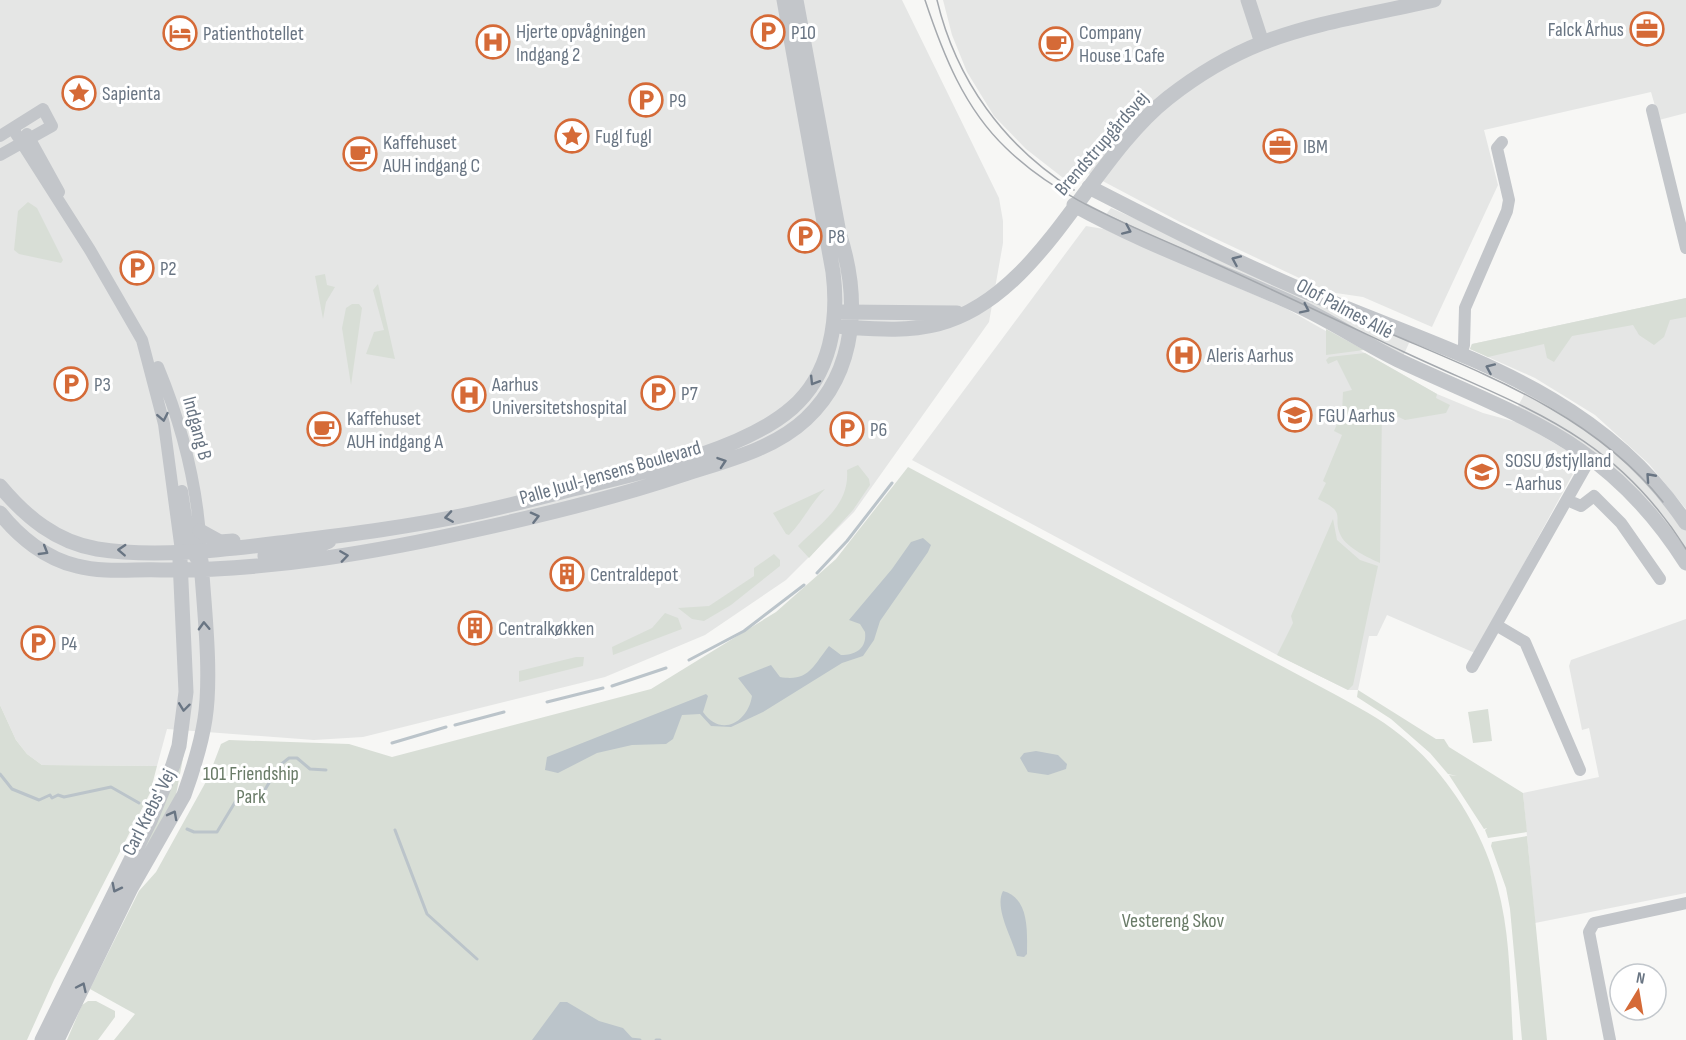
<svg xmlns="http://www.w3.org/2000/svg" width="1686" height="1040" viewBox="0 0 1686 1040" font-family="'Sofia Sans Condensed',sans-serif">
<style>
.built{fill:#e5e6e5}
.green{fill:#d8ded6}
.water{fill:#bbc4ca}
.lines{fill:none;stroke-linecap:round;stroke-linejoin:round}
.stream{stroke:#bbc4ca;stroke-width:3}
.minor{stroke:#c3c6ca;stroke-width:12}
.tertiary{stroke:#c3c6ca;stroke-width:15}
.tram{stroke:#a5a9ae;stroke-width:1.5}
.oneway{stroke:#697583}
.labels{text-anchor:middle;stroke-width:6;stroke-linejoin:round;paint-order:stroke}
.poi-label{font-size:20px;fill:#697583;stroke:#fff;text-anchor:start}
.street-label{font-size:20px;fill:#697583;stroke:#fff}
.park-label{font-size:20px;fill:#697b67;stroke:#fff}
</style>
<rect width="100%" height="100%" fill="#f7f7f5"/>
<path class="built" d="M0 0H902L999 198 1003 221V243L989 322 854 512 786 580 705 635 605 677 363 737 314 740 167 729 157 766 42 765 27 754 16 740 0 705Z
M943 0H1686V113L1659 120 1651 92 1484 130 1498 185 1432 327 1363 297 1329 292 1180 222 1080 169 1071 181H1067L1026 149 994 116 967 72 952 35Z
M1111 208 1325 303 1412 336 1402 359 1104 217Z
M1086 226 1104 229 1287 309 1437 394 1483 413 1520 423 1581 459 1475 653 1387 615 1377 636H1369L1358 690H1348L1277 655 912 460Z
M1686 298V509L1649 464 1595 415 1535 378 1470 349 1472 344Z
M1527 389 1608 440 1686 528V557L1653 512 1516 410Z
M1686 619V893L1535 923 1523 793 1599 777 1589 728 1582 730 1569 666 1571 660Z"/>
<path class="green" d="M28 202 37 208 63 260 61 263 19 254 14 250 18 211Z
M325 274 327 285 335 287 326 302 323 319 315 276Z
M378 284 395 359 366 354 374 332 384 330 373 290Z
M1686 298V317L1670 320 1664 337 1654 345 1639 335 1633 325 1572 336 1554 362 1547 358 1544 344 1488 357 1470 349 1472 344Z
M352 304H359L362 308 351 385 342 328 346 308Z
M1326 329 1364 350 1326 355Z
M1365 353 1437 394 1436 398 1450 405 1446 413 1405 420 1382 409 1380 563C1369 558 1347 548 1341 536 1331 516 1349 514 1318 499L1326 483 1323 481 1342 435 1334 431 1342 413 1343 392 1352 390 1337 360 1328 364 1326 360 1329 357Z
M858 465 869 479 870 485 853 510 809 558 798 546C819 524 850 506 847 470Z
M908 467 1336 695C1358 707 1379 718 1399 734 1445 770 1482 828 1497 885 1511 935 1510 989 1513 1040H114L135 1014 90 989 139 891 156 872 208 778 221 744 229 740 349 744 392 757 651 689 776 612 836 559Z
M825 489C811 503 803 521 789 535L786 534 773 513Z
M1333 519 1337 540 1360 560 1378 566 1353 685 1348 690 1277 655 1293 623 1291 616Z
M774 554 780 560V566L731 605 704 621 692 619 678 608 709 606 754 576V568Z
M665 613 678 618 682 629 613 655 612 647 652 628Z
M576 657H584L583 666 519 682V671Z
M1358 690 1436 739H1444L1449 747 1523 793 1527 832 1488 838 1485 830 1487 828 1484 829 1449 775 1457 776 1448 774 1430 753 1391 719 1357 697Z
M0 705 16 740 27 754 42 765 157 766 150 793 54 980 27 1040H0Z
M1488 709 1492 741 1473 743 1468 712Z
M187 737 176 795 67 1006Z
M1527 836 1547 1040H1522L1510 909 1506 888 1491 846 1492 842Z
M88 1001H96L115 1011V1017L98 1040H67L82 1005Z"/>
<path class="water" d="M923 538 931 545 928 552 880 621 874 640 863 656 842 663 763 712 731 727 711 726 700 714 682 715 673 739 666 744 632 745 597 753 558 773 545 770 547 757 706 694 708 696 703 712C721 738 748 722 752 696L738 678 771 665 780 677C809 682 813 666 829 646L841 655C856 655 867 648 865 632L860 624 849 620 892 569 911 542Z
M1036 751 1058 755 1067 764 1066 769 1048 775 1028 772 1020 758 1024 753Z
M1003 891C1030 898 1027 933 1027 954L1024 957 1017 956C1012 938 994 908 1003 891Z
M560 1002H567L599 1021 623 1028 634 1040H532Z"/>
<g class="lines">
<path class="stream" d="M817 573 847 541 892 483
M689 660 744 631 804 585
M612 686 666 668
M547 702 603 688
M455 725 504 712
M392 743 446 727
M0 774 12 789 39 800 50 795 52 798 58 795 64 797 111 787 139 803
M187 829 194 832H217L237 799 245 800 250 795 260 798 279 766 289 758H297L310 769 326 770
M395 830 427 914 477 959
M630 1039 640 1040
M656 1040H660"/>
<path class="minor" d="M1652 110 1686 248
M13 129 90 250 142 340 164 424 181 551
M27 134 59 192
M0 136 43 109 52 126 0 155
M1461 355 1464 345 1465 308 1507 211 1509 200 1497 148 1502 142
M158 367C182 425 198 488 201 550
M182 491 191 550 196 559
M1567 500 1581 506 1594 496 1621 523 1660 579
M1496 625 1525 642 1580 770
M1472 667 1591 457
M1610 1040 1589 932 1594 923 1686 903"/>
<path class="tertiary" d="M1248 0 1262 43
M1089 187C1167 227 1245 267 1326 300 1463 357 1598 393 1686 523
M1074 205C1144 244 1221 271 1294 304 1330 320 1363 343 1398 360 1522 418 1608 440 1686 563
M843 312 957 313
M843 327C875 329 906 332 938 324 1041 297 1088 161 1168 98 1196 76 1229 56 1262 43 1315 22 1379 13 1434 0
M0 486C26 517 56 542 97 549 154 558 222 550 279 543 344 535 411 527 475 513 512 505 549 495 585 486 647 471 744 450 792 408 831 374 839 320 833 272L784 0
M0 513C19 537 46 559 77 566 104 573 133 569 161 570 270 571 377 552 484 528 551 513 617 497 682 475 724 461 773 450 806 419 858 370 860 297 839 233L796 0
M200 531 220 542 233 541
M265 556 310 549 329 541
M42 1040 150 821 173 765 179 746 186 692 180 560
M57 1040 131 888 184 795C193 770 201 745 205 719 212 674 204 607 201 561"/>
<path class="tram" d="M925 0C943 54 964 108 1006 148 1056 197 1120 221 1183 249 1257 282 1330 317 1404 352 1521 407 1612 431 1686 549
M937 0C956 80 1004 146 1074 190
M1366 323C1472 370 1588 408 1663 502"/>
</g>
<defs><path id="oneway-chevron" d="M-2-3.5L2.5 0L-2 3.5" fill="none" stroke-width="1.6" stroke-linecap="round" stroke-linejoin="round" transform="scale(1.5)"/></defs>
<g class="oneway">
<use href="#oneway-chevron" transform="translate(1127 230) rotate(24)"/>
<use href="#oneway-chevron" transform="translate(1236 260) rotate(-156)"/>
<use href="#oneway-chevron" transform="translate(1305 309) rotate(26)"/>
<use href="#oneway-chevron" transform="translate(1490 368) rotate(-156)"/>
<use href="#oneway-chevron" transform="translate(814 381) rotate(122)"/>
<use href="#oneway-chevron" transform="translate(163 417) rotate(79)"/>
<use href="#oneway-chevron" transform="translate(722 462) rotate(-19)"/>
<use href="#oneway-chevron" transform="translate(1650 477) rotate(-132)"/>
<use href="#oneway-chevron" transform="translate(449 517) rotate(171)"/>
<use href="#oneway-chevron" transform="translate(535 517) rotate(-14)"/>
<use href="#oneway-chevron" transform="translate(122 550) rotate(-177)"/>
<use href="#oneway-chevron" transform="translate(44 551) rotate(31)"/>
<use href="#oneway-chevron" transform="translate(344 556) rotate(-8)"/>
<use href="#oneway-chevron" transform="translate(204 626) rotate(-92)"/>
<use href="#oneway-chevron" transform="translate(184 707) rotate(97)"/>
<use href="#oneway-chevron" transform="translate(173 815) rotate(-62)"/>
<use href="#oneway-chevron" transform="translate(116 888) rotate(117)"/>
<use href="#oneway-chevron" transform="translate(82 987) rotate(-65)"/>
</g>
<defs>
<g id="office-ring" transform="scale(1.725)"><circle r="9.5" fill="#fff" stroke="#d56a37" stroke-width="1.5"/><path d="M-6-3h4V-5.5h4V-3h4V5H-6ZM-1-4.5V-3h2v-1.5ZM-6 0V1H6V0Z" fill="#d56a37"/></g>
<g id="parking-ring" transform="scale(1.725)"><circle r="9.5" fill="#fff" stroke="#d56a37" stroke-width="1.5"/><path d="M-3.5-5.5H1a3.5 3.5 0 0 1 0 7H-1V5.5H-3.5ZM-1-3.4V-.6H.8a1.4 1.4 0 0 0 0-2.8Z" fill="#d56a37"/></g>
<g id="hotel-ring" transform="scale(1.725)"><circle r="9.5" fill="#fff" stroke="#d56a37" stroke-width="1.5"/><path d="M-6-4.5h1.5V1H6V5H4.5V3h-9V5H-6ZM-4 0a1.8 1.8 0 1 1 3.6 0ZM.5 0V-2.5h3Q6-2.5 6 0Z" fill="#d56a37"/></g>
<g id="hospital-ring" transform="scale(1.725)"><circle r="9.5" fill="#fff" stroke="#d56a37" stroke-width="1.5"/><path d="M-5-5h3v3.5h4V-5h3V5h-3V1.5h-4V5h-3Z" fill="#d56a37"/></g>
<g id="cafe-ring" transform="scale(1.725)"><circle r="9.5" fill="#fff" stroke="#d56a37" stroke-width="1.5"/><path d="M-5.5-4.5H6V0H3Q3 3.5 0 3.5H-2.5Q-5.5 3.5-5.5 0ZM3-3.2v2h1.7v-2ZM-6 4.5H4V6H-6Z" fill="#d56a37"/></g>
<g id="sight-ring" transform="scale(1.725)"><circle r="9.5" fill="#fff" stroke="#d56a37" stroke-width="1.5"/><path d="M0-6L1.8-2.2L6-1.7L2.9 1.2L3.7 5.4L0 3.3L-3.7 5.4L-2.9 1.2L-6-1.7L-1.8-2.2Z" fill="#d56a37"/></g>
<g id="school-ring" transform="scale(1.725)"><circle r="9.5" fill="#fff" stroke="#d56a37" stroke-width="1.5"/><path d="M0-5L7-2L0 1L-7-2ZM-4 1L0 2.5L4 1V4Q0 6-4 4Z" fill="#d56a37"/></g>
<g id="building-ring" transform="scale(1.725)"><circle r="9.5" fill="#fff" stroke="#d56a37" stroke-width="1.5"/><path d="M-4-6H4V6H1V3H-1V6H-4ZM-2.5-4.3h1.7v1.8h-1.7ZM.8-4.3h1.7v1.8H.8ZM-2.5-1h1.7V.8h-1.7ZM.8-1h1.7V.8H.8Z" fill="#d56a37"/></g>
</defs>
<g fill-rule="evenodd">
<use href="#office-ring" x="1647" y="29"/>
<use href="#parking-ring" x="768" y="32"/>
<use href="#hotel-ring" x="180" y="33"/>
<use href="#hospital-ring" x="493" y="42"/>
<use href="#cafe-ring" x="1056" y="44"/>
<use href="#sight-ring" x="79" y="93"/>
<use href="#parking-ring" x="646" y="100"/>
<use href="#sight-ring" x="572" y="136"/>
<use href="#office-ring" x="1280" y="146"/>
<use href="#cafe-ring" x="360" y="154"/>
<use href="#parking-ring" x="805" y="236"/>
<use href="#parking-ring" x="137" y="268"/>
<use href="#hospital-ring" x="1184" y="355"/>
<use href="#parking-ring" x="71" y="384"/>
<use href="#parking-ring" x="658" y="393"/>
<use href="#hospital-ring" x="469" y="395"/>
<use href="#school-ring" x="1295" y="415"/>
<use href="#cafe-ring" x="324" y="429"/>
<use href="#parking-ring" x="847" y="429"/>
<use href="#school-ring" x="1482" y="472"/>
<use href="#building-ring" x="567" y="574"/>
<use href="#building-ring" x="475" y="628"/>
<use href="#parking-ring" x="38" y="643"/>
</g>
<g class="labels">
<g class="poi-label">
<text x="1624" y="36" text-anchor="end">Falck Århus</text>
<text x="516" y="38">Hjerte opvågningen<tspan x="516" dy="23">Indgang 2</tspan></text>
<text x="791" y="39">P10</text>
<text x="1079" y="39">Company<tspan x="1079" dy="23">House 1 Cafe</tspan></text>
<text x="203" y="40">Patienthotellet</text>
<text x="102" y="100">Sapienta</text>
<text x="669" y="107">P9</text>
<text x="595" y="143">Fugl fugl</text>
<text x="383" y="149">Kaffehuset<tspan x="383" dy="23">AUH indgang C</tspan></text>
<text x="1303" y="153">IBM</text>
<text x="828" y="243">P8</text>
<text x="160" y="275">P2</text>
<text x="1207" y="362">Aleris Aarhus</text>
<text x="94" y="391">P3</text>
<text x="492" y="391">Aarhus<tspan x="492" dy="23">Universitetshospital</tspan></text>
<text x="681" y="400">P7</text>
<text x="1318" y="422">FGU Aarhus</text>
<text x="347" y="425">Kaffehuset<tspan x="347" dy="23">AUH indgang A</tspan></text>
<text x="870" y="436">P6</text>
<text x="1505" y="467">SOSU Østjylland<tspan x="1505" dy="23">- Aarhus</tspan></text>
<text x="590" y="581">Centraldepot</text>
<text x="498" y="635">Centralkøkken</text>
<text x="61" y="650">P4</text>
</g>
<g class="street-label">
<text transform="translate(1101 143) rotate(-49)" y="7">Brendstrupgårdsvej</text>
<text transform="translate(1345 308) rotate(28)" y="7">Olof Palmes Allé</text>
<text transform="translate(198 428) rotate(75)" y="7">Indgang B</text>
<text transform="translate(610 472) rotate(-16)" y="7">Palle Juul-Jensens Boulevard</text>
<text transform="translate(148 812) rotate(-63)" y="7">Carl Krebs' Vej</text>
</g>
<g class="park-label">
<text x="251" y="780">101 Friendship<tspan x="251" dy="23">Park</tspan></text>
<text x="1173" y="927">Vestereng Skov</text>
</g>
</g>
<g transform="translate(1638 992) rotate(11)"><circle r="28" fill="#ffffff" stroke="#c3c8cd" stroke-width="1.5"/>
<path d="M0-4.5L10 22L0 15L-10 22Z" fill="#d56a37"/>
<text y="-9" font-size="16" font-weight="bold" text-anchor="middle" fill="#697583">N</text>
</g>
</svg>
